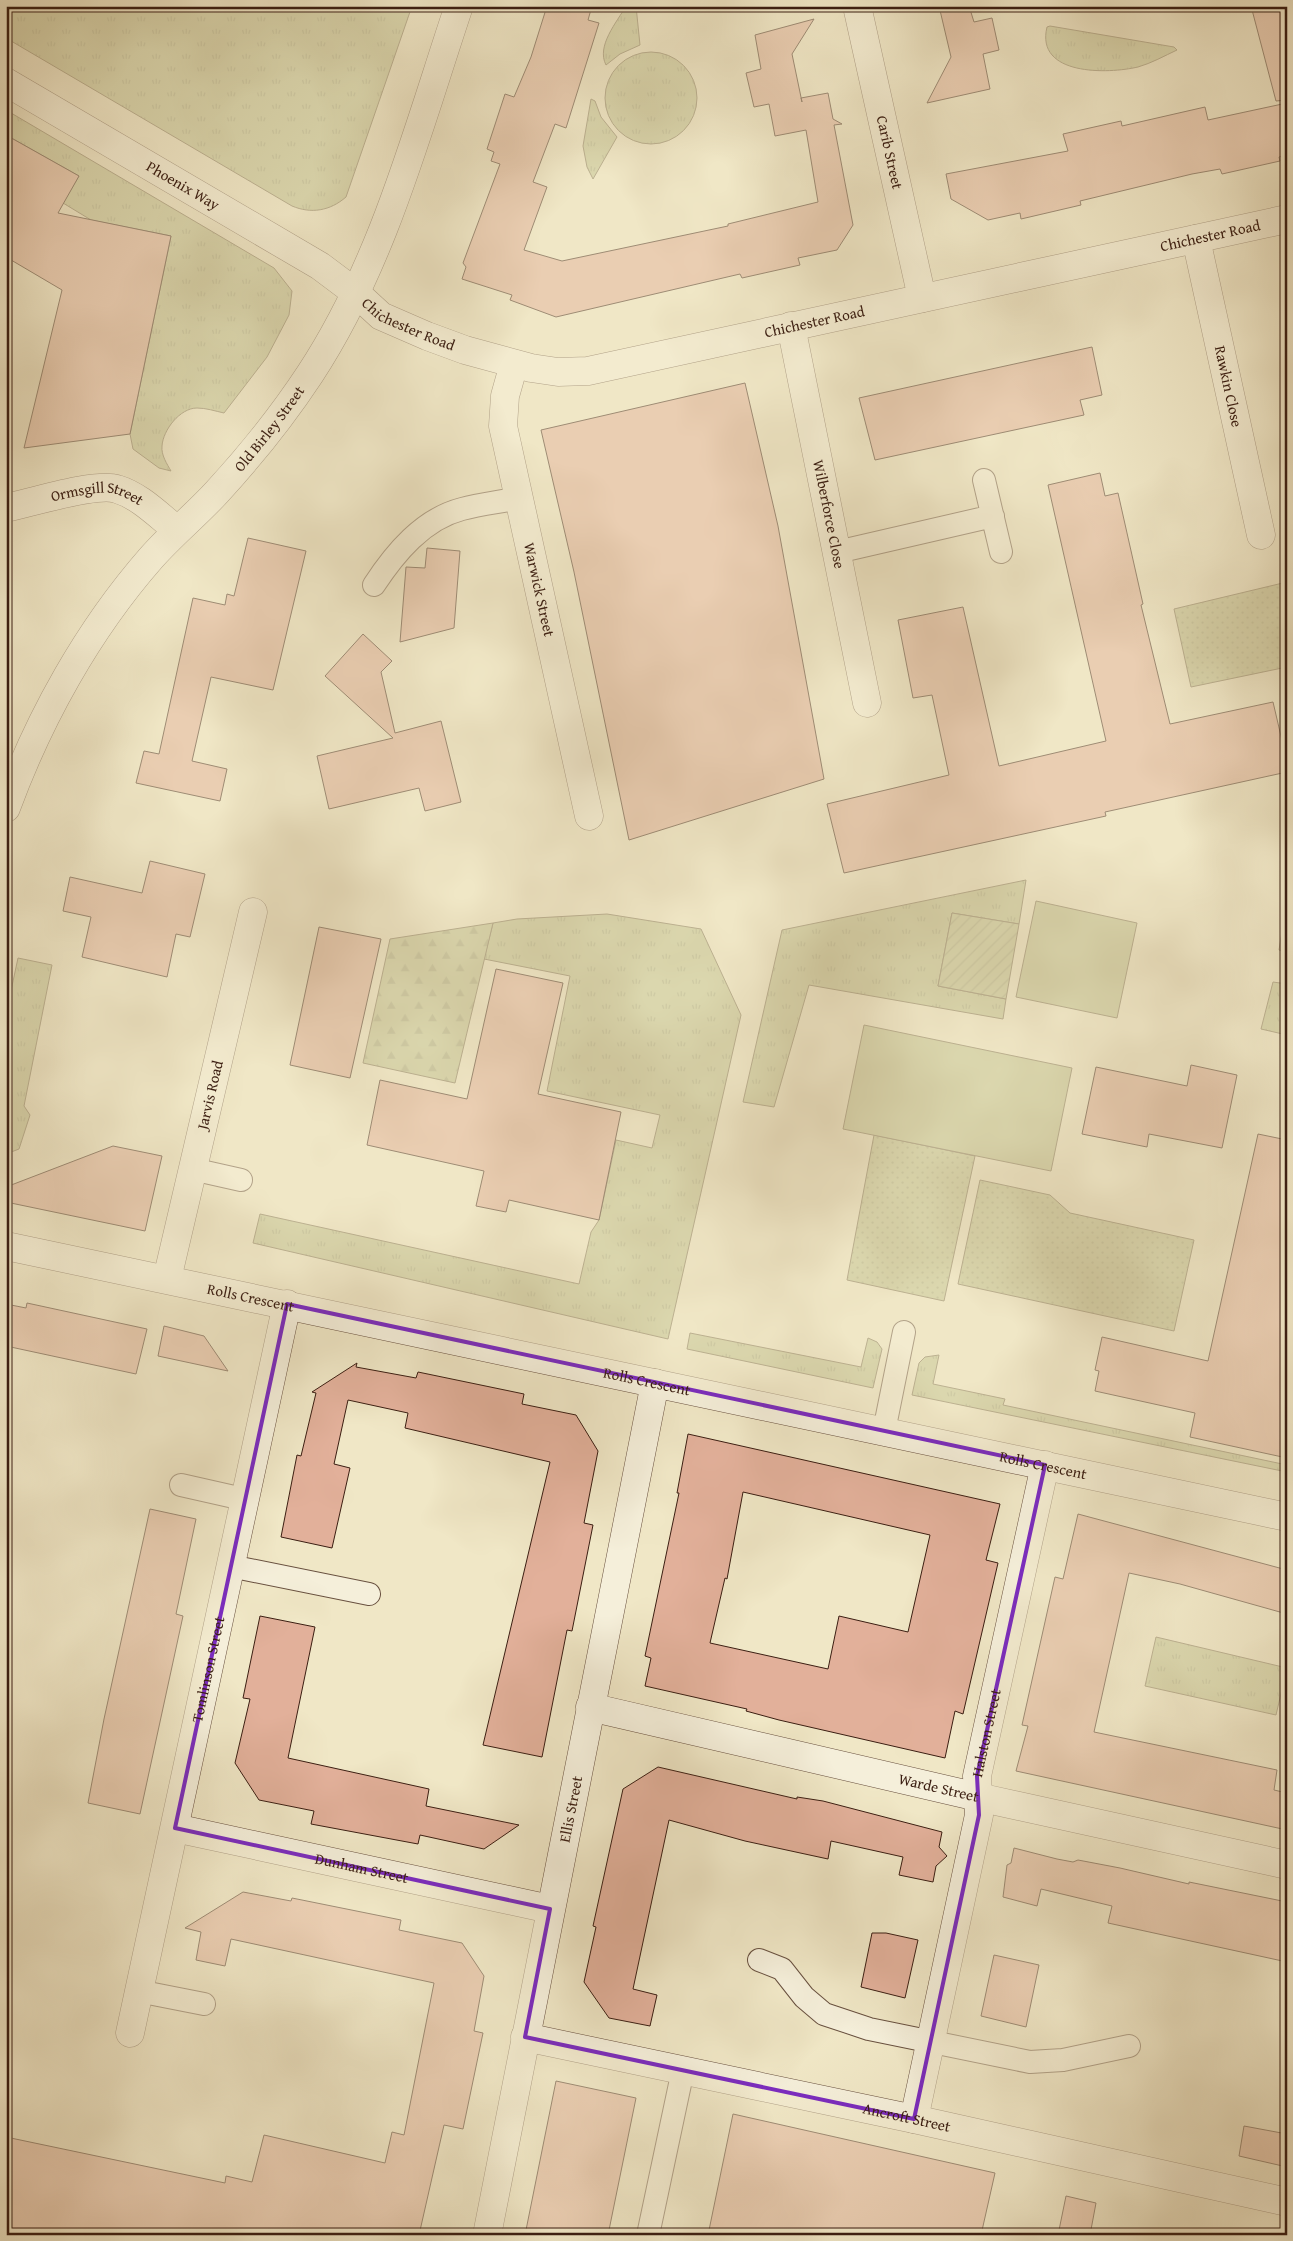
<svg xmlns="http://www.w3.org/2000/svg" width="1293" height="2241" viewBox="0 0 1293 2241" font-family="'Gentium Book Plus',serif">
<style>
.grass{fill:url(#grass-tufts);stroke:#7e7051}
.forest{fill:url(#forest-firs);stroke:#7e7051}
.park{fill:url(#park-dots);stroke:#7e7051}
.garden{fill:url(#garden-furrows);stroke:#7e7051}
.pitch{fill:#c0c390;stroke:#7e7051}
.building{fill:#e2b09a;stroke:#3b1e12;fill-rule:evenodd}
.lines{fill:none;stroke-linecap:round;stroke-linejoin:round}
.service-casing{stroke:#68503f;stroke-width:24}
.minor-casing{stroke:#68503f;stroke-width:29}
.tertiary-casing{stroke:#68503f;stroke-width:29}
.service{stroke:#f5efda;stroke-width:22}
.minor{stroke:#f5efda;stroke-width:28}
.tertiary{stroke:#f5efda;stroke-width:28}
.marked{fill:none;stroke:#7b2cbf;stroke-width:4;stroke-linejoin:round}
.labels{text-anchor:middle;stroke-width:4;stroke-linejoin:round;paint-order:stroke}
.street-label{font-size:15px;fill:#3b1e12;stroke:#f5efda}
</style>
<defs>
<pattern id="grass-tufts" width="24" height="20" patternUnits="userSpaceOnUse" patternTransform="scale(1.25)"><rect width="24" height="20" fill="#c0c390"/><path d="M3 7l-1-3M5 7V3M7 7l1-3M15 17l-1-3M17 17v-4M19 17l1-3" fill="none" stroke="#a6a77b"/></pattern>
<pattern id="forest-firs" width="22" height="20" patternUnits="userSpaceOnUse" patternTransform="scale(1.25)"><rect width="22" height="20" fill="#c0c390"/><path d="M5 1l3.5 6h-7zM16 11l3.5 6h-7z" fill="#a6a77b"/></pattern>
<pattern id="park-dots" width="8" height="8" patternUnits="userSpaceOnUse" patternTransform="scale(1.25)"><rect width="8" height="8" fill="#c0c390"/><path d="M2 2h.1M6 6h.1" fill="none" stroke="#a6a77b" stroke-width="1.8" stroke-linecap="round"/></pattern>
<pattern id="garden-furrows" width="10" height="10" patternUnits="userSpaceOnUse" patternTransform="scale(1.25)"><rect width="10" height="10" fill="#c0c390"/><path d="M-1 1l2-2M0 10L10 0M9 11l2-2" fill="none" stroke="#a6a77b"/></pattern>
</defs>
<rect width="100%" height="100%" fill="#f0e7c6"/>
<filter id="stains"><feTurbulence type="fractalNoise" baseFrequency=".004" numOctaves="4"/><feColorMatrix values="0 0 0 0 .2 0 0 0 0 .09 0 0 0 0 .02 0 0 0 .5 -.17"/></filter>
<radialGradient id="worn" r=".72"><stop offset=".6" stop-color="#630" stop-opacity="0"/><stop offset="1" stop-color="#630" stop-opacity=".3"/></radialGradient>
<path class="grass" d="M6 6H412L346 197C330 211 311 214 292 206L6 38Z
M626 6H636L640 45 620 54 606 65C596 46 617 22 626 6Z
M1050 26 1174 47 1177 50C1164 56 1152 63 1138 67 1108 74 1035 76 1047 27Z
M605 98a46 46 0 1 1 92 0a46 46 0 1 1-92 0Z
M591 99 595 101 601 117 617 137 593 179 587 167 583 146Z
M6 110 274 268 292 291 289 315 267 357 224 413C215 411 206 408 197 408 180 408 163 430 162 446 161 455 167 464 171 471L159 468 133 449 130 434 171 236 91 220 63 203 79 176 6 135Z
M1026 880 1019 924 952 913 938 986 1006 999 1003 1019 809 985 774 1107 743 1102 782 930Z
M607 914 701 929 741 1015 668 1339 253 1243 260 1214 579 1284 591 1232 599 1220 616 1140 652 1148 660 1115 547 1091 570 976 484 959 493 923 517 919Z
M1284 919H1287V952L1279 950Z
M18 958 52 965 24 1106 30 1115 19 1149 6 1154V1014Z
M1273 982 1287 984V1035L1261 1029Z
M690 1333 861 1367 868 1338 877 1342 882 1349 873 1388 687 1349Z
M939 1355 933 1384 1005 1399 1003 1405 1287 1465V1472L912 1395 919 1363 925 1357Z
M1156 1637 1287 1668 1276 1715 1145 1686Z"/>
<path class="forest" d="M493 923 455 1083 363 1063 390 939Z"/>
<path class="park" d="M1287 582V667L1191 687 1174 609Z
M874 1135 975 1156 944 1301 847 1280Z
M980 1180 1050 1195 1070 1213 1194 1240 1174 1331 958 1284Z"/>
<path class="garden" d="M952 913 1019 924 1006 999 938 986Z"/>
<path class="pitch" d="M1036 901 1137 923 1117 1018 1016 997Z
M864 1025 1072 1068 1051 1171 843 1129Z"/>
<path class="building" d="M547 6H592L588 20 599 23 566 128 555 124 533 182 547 187 524 250 562 261 728 226V224L818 202 806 130 775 136 769 104 754 107 746 73 761 69 755 35 814 19 792 54 802 102 801 98 828 93 833 119 842 124 834 125 853 225 837 250 798 258 800 265 742 278 740 274 556 317 510 300 512 295 462 279 466 267 463 263 500 164 491 161 494 152 487 149 505 94 514 97 531 57Z
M939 6H969L974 22 992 18 999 50 983 54 990 89 927 103 951 57Z
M1251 6H1287V100L1276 101Z
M1287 103V155L1279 157 1280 161 1222 174 1220 169 1192 174 1080 201 1081 205 1021 219 1020 213 988 220 951 199 946 174 1068 151 1063 134 1121 121 1122 126 1205 107 1208 120Z
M6 135 79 176 58 213 171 236 130 434 24 448 62 290 6 257Z
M1092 347 1102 395 1080 400 1084 415 875 460 859 398Z
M745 383 778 526 824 779 629 840 574 572 541 430Z
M1100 473 1105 496 1118 493 1143 604 1141 605 1170 724 1273 702 1287 762V772L1105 812 1106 816 844 873 827 804 949 775 932 695 913 698 898 620 963 607 999 766 1106 741 1048 485Z
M248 538 306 551 273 690 211 677 192 761 227 769 220 801 136 783 144 751 159 754 193 598 225 605 227 594 234 596Z
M427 548 460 551 454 628 400 642 406 567 425 568Z
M363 634 392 661 381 672 395 733 441 721 461 802 425 811 419 788 329 809 317 756 393 738 325 676Z
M150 861 205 874 190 937 176 934 167 977 82 957 91 917 63 911 70 877 142 893Z
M319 927 381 939 350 1078 290 1065Z
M496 969 563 983 538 1094 621 1112 599 1220 509 1200 506 1212 476 1206 484 1171 367 1145 380 1080 467 1099Z
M1191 1065 1237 1075 1222 1148 1149 1134 1147 1147 1082 1134 1096 1067 1187 1086Z
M1258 1134 1287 1140V1458L1190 1437 1195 1413 1095 1391 1099 1371 1095 1370 1102 1337 1208 1361Z
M113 1146 162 1156 145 1231 6 1202V1187Z
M27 1303 147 1329 136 1374 6 1346V1304L26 1308Z
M164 1326 204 1336 228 1371 158 1356Z
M357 1363 356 1367 416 1378 418 1372 524 1394 522 1404 576 1415 598 1451 584 1523 593 1525 572 1631 567 1630 542 1757 483 1745 550 1462 405 1428 408 1413 348 1400 334 1464 350 1468 332 1548 281 1537 297 1455 301 1456 316 1393 312 1392Z
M688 1434 1000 1504 986 1560 998 1563 963 1714 955 1711 945 1758 779 1720 746 1711 747 1709 645 1686 651 1658 645 1656 679 1493H677ZM743 1492 930 1535 908 1632 839 1616 828 1669 710 1643 725 1578 727 1579Z
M150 1509 196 1519 176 1614 183 1616 140 1814 88 1803 104 1719Z
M1078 1514 1287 1570V1614L1180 1584 1129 1573 1094 1732 1277 1770 1274 1790 1287 1793V1830L1016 1771 1028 1726 1022 1725 1055 1577 1063 1579Z
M260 1616 315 1627 288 1758 429 1789 426 1806 519 1825 484 1849 420 1835 418 1844 311 1824 314 1811 259 1800 235 1763 250 1699 243 1698Z
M658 1767 797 1799V1797L823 1801 942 1832 939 1847 947 1856 936 1866 933 1882 899 1875 903 1857 831 1841 828 1859 745 1841 669 1820 633 1989 657 1995 650 2026 609 2018 584 1982 596 1927 593 1926 623 1789Z
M1014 1848 1057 1859 1073 1862 1078 1860 1120 1868 1189 1884V1882L1287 1902V1962L1108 1923 1112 1906 1041 1889 1037 1906 1003 1897 1007 1865 1011 1863Z
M243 1892 291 1901 292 1898 401 1920 399 1930 462 1943 484 1976 474 2031 483 2033 463 2129 444 2125 419 2235H32L6 2229V2137L225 2183 226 2176 252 2182 264 2135 385 2163 392 2132 404 2135 434 1983 231 1939 225 1966 196 1960 201 1932 185 1928Z
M872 1933H886L918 1940 905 1998 861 1987Z
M994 1955 1039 1965 1026 2027 981 2016Z
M556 2081 636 2098 608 2235H525Z
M733 2114 995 2173 981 2235H708Z
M1244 2126 1287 2134V2167L1239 2156Z
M1066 2196 1096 2203 1090 2235H1058Z"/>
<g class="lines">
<g class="service-casing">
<path id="service" d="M984 480 1001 552
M837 552 993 516
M374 585C395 553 423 519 462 509 480 504 500 502 519 498
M192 1169 241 1180
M884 1431 904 1332
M181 1485 243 1499
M230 1566 369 1594
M759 1960 782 1969 804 1997 824 2014 869 2029 1030 2062 1063 2060 1129 2046
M138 1991 204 2004
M648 2235 683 2070"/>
</g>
<g class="minor-casing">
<g id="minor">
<path id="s1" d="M857 6 922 298"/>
<path id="s2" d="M6 82 320 266 356 293 381 316 427 336 465 350 531 368 558 372 588 371 1287 219"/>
<path id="s3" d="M1196 239 1261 535"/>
<path id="s4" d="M791 326 867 703"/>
<path id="s5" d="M514 364 505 396 503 426 589 816"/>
<path id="s6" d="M6 508C30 503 96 482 117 489 140 496 158 515 177 530"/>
<path id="s7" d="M6 1246 1287 1517"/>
<path id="s8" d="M167 1279 253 912"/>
<path id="s9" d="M590 1707 978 1797 1287 1865"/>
<path id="s10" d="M175 1828 550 1909"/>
<path id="s11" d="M130 2033 287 1304"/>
<path id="s12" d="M525 2037 914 2119 1287 2202"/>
<path id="s13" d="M914 2119 979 1815 977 1776 1045 1465"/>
<path id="s14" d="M487 2235 655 1383"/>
</g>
</g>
<g class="tertiary-casing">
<g id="tertiary">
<path id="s15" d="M6 808C39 718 88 630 151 558 172 534 196 515 217 492 251 455 283 415 310 374 383 263 417 131 459 6"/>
</g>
</g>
<use href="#service" class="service"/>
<use href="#minor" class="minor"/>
<use href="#tertiary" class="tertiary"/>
</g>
<path d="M0 0H1293V2241H0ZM287 1304 1045 1465 977 1776 979 1815 914 2119 525 2037 550 1909 175 1828Z" fill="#f0e7c6" fill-opacity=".55" fill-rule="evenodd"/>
<path class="marked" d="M287 1304 1045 1465 977 1776 979 1815 914 2119 525 2037 550 1909 175 1828Z"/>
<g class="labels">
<g class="street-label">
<text dy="5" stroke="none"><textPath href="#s1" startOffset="150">Carib Street</textPath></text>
<text dy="5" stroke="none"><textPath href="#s2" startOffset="205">Phoenix Way</textPath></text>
<text dy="5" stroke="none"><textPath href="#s2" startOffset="1296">Chichester Road</textPath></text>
<text dy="5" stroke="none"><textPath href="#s2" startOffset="891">Chichester Road</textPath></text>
<text dy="5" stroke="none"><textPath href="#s2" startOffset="471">Chichester Road</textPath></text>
<text dy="5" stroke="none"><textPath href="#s3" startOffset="151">Rawkin Close</textPath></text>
<text dy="5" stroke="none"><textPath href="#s15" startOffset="466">Old Birley Street</textPath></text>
<text dy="5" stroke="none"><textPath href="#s6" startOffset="94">Ormsgill Street</textPath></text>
<text dy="5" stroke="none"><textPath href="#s4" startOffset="192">Wilberforce Close</textPath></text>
<text dy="5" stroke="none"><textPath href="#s5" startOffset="231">Warwick Street</textPath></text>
<text dy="5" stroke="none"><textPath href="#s8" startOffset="189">Jarvis Road</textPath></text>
<text dy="5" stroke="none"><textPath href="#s7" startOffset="250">Rolls Crescent</textPath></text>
<text dy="5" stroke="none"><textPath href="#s7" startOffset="655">Rolls Crescent</textPath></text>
<text dy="5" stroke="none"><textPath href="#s7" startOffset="1060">Rolls Crescent</textPath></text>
<text dy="5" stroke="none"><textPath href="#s11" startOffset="372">Tomlinson Street</textPath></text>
<text dy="5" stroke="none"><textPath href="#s13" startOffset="394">Halston Street</textPath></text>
<text dy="5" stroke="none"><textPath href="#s9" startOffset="358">Warde Street</textPath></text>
<text dy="5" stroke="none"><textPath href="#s14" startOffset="434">Ellis Street</textPath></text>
<text dy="5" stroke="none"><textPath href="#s10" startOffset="191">Dunham Street</textPath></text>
<text dy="5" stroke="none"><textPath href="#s12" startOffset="390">Ancroft Street</textPath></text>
</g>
</g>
<rect width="1293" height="2241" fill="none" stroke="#f0e7c6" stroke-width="25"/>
<rect x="8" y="8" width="1278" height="2226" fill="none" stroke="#3b1e12" stroke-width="2.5"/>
<rect x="12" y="12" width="1268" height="2216" fill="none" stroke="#3b1e12"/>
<rect width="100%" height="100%" filter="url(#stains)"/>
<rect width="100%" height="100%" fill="url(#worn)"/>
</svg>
